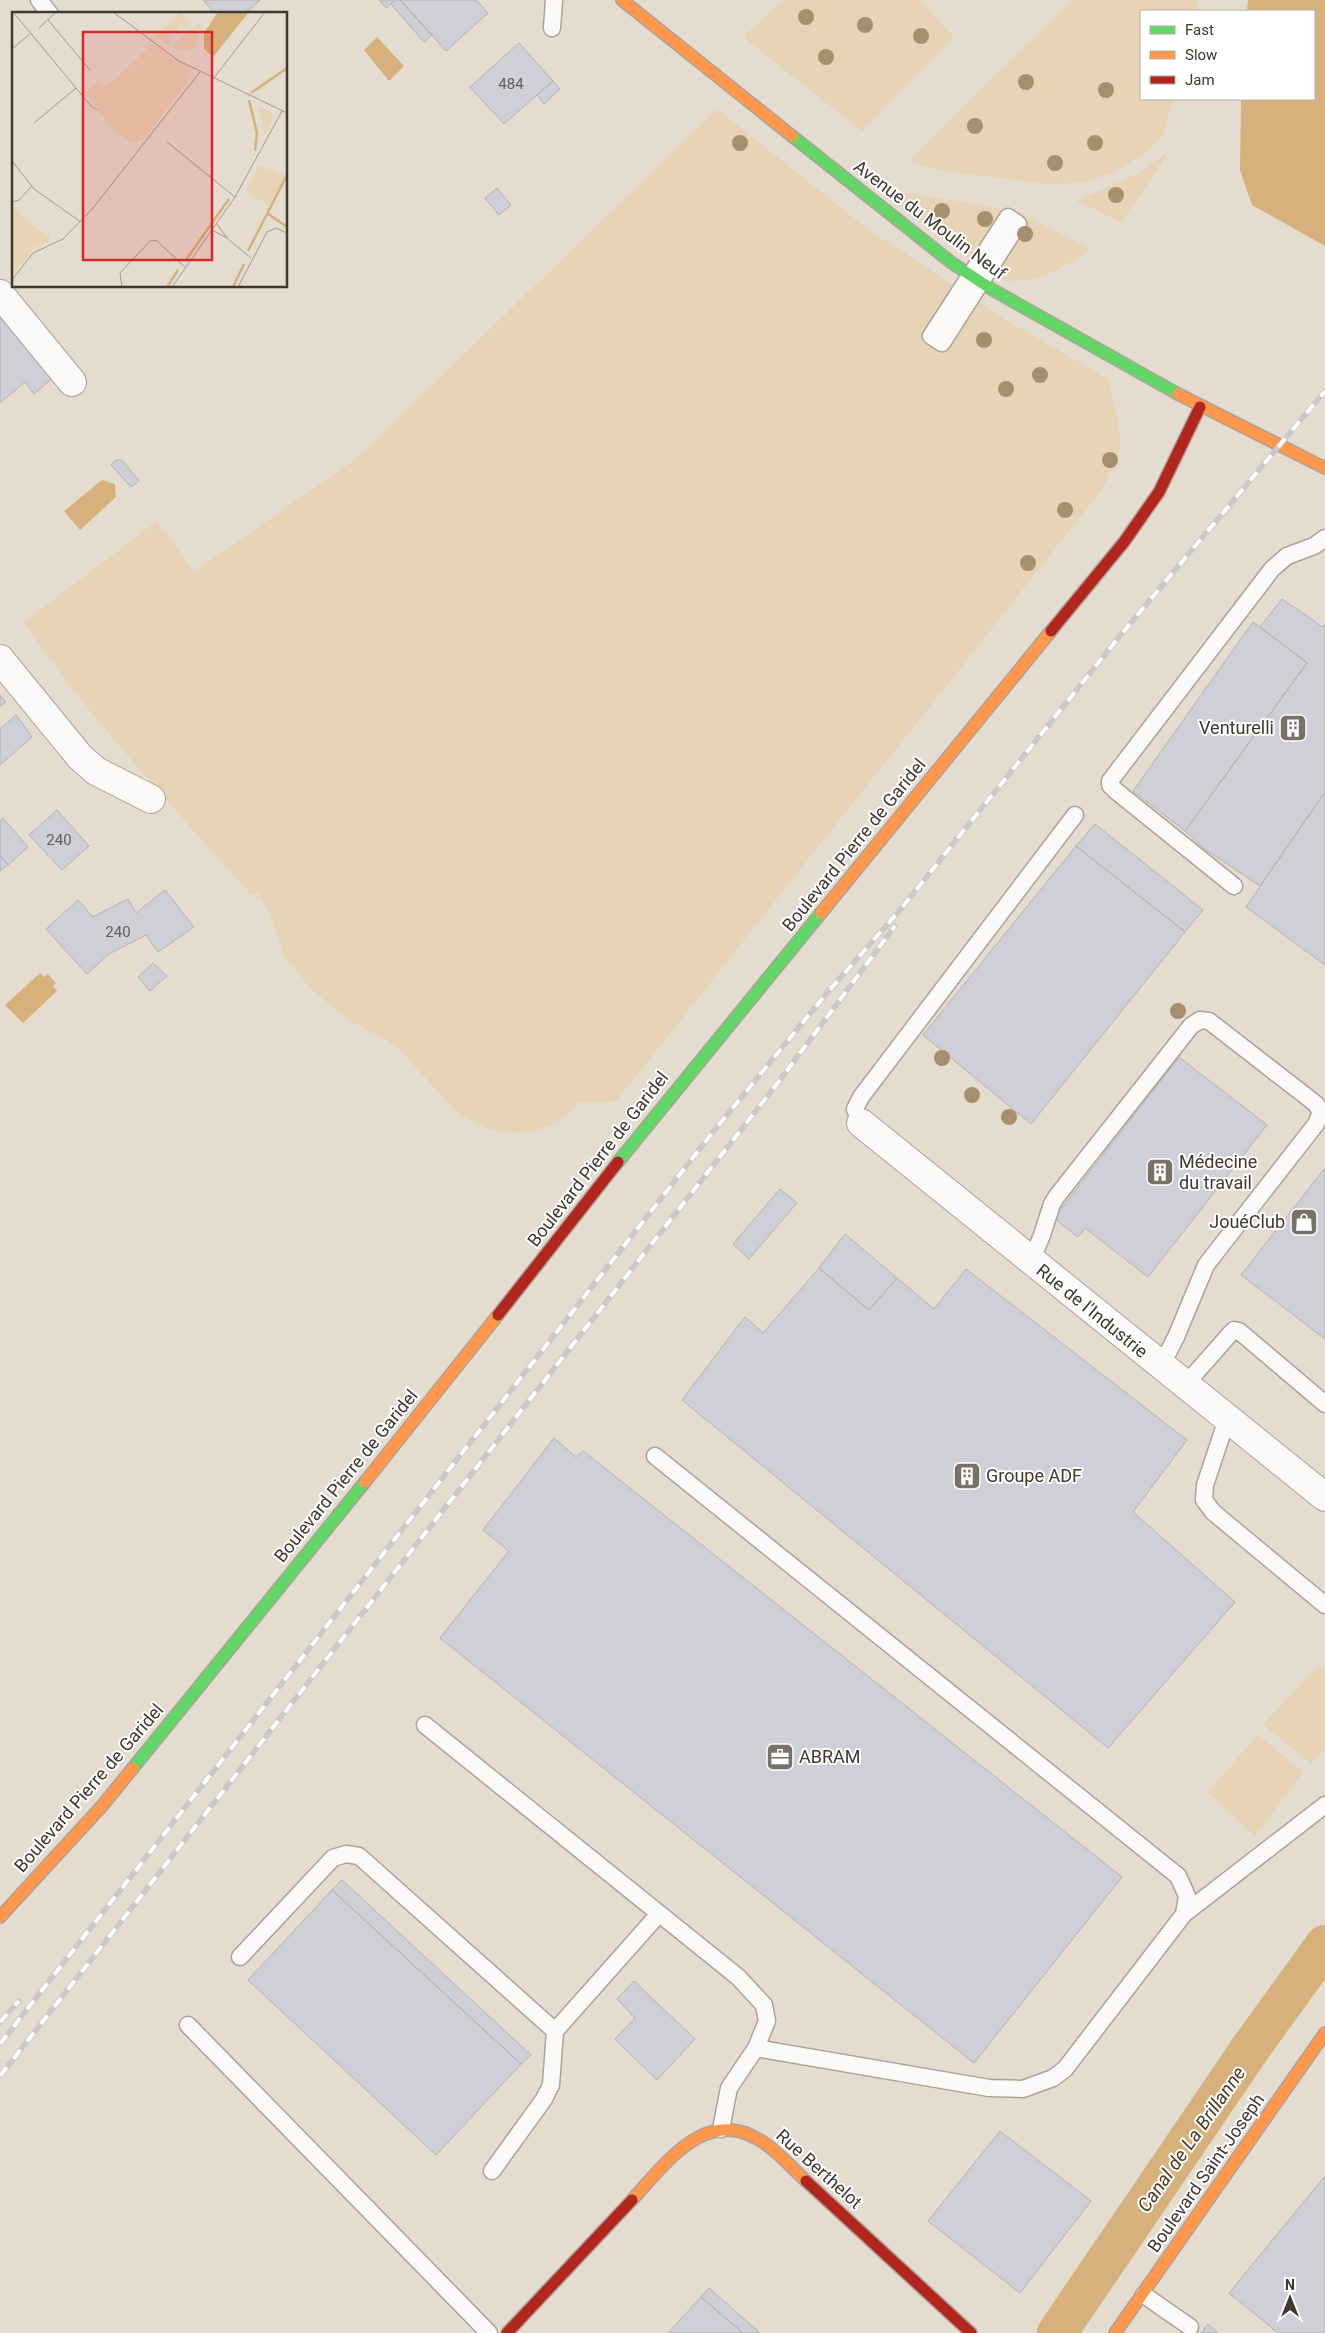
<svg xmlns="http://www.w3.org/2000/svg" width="1325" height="2333" viewBox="0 0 1325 2333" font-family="Roboto,sans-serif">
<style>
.green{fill:#e7d3b6}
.water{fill:#d6b17c}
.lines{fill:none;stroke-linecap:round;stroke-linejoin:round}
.canal{stroke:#d6b17c;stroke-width:40}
.building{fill:#cfcfd8;stroke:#b5b2b1}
.lane-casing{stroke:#aba39a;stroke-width:19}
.street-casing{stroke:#aba39a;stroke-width:30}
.fast-casing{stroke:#aba39a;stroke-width:14}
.slow-casing{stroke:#aba39a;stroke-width:14}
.jam-casing{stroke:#aba39a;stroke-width:14}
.lane{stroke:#fbfaf8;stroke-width:16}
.street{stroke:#fbfaf8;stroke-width:28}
.fast{stroke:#63d668;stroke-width:11}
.slow{stroke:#ff974d;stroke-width:11}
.jam{stroke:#b3261e;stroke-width:11}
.rail-casing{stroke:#cbc8c5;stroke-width:5.5}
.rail{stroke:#fff;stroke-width:4;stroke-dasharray:11;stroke-linecap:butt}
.tree{fill:#a58f6c}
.labels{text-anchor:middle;stroke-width:4;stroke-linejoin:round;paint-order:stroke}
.number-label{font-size:15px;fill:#625e59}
.street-label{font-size:18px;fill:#3e382f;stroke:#fff}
.poi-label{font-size:18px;fill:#3e382f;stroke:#fff;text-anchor:start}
.water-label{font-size:19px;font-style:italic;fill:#503b1c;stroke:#fff}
.inset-river{fill:none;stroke:#d6b17c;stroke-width:2.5}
.inset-road{fill:none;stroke:#a29a90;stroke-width:1}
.view{fill:#d62828;fill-opacity:0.15;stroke:#d62828;stroke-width:2.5}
.inset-edge{fill:none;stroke:#3e382f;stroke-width:2.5}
</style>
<rect width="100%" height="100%" fill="#e5dcd0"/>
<path class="green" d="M783 0H919L954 37 862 131 743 37Z
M1072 0H1198L1195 11H1141V99H1173L1164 134 1147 153 1113 173 1086 181 1054 185 943 171 908 161Z
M717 109 872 232 1013 324 1108 379 1119 424 1120 451 1102 490 616 1101 580 1102 560 1121 532 1132 509 1133 486 1128 459 1114 395 1045 347 1019 312 990 285 957 270 915 258 893 251 895C173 806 90 720 24 622L157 521 194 572 357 458Z
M1169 151 1158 170 1121 222 1076 201 1137 174Z
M877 188 1017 211 1090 249C1067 266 1043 281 1013 281 991 282 899 205 877 188Z
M1319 1666 1325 1670V1747L1311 1764 1263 1724Z
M1258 1735 1303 1772 1255 1836 1208 1792Z"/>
<path class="water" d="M1248 0H1325V246L1252 205 1240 170 1241 99H1314V11H1247Z
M377 37 404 66 389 81 364 50Z
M102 480 115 484 116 497 80 530 64 511Z
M40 973 44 977 48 974 56 983 53 986 57 991 23 1023 5 1005Z"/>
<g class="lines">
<path class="canal" d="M1057 2333 1252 2046 1325 1945"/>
</g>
<path class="building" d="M203 0H260L248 11 249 14H215Z
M379 0H395L386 8Z
M395 0H400L432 35 424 42 391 4Z
M400 0H476L488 13 446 51Z
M519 43 553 81 504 124 470 87Z
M553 81 560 89 544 104 537 95Z
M497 188 511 205 499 215 485 198Z
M0 315 53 378 34 394 25 382 0 403Z
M116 460H122L139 481 131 487 111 465Z
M1282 599 1323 627 1325 624V792L1260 886 1203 848 1185 831 1307 663 1260 627Z
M1253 622 1307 663 1185 831 1133 791Z
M0 695 6 702 0 706Z
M16 715 32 737 0 765V729Z
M1325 792V965L1246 907Z
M57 810 89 846 62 870 29 835Z
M3 818 28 847 8 865 0 856V821Z
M1095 824 1203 910 1185 932 1076 846Z
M1076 846 1185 932 1031 1124 923 1035Z
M0 856 8 865 0 871Z
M165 890 194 927 158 952 146 935 109 954 87 974 46 929 78 900 93 917 128 899 136 913Z
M153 963 167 976 150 991 138 977Z
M1179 1057 1267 1125 1148 1277 1085 1228 1078 1237 1054 1218Z
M1325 1168V1339L1241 1275Z
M780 1189 797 1203 749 1259 733 1244Z
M845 1234 897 1278 869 1310 819 1268Z
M819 1268 869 1310 897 1278 934 1309 966 1269 1187 1440 1133 1512 1235 1602 1108 1748 682 1400 745 1317 763 1333Z
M554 1438 576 1457 583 1451 1122 1877 974 2063 440 1638 509 1551 483 1530Z
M342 1880 531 2055 521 2064 332 1890Z
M332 1890 521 2064 436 2155 248 1980Z
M634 1981 695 2039 657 2080 615 2039 635 2018 617 1999Z
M1000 2131 1091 2201 1020 2293 928 2221Z
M1325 2176V2333H1278L1229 2293Z
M709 2288 760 2333H743L701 2297Z
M701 2297 743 2333H668Z
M1208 2324 1218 2333H1201Z"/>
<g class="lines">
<g class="lane-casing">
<path id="lane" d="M39 0 50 14
M552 28 554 0
M1008 217 1018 224 942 343 931 336Z
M1234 886 1116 791 1110 785V781L1272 569 1287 556 1314 546 1325 538
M861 1123 855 1109 861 1097 1075 815
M1031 1262 1042 1235 1052 1204 1057 1196 1191 1026 1200 1020 1209 1021 1316 1104 1321 1112 1316 1124 1206 1265 1176 1337 1161 1366
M1185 1385 1230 1334 1234 1330 1239 1331 1325 1404
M1227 1419 1205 1485 1204 1500 1213 1512 1325 1605
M655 1456 1178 1876 1187 1896 1184 1914 1065 2069 1053 2078 1023 2089 989 2088 756 2048
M425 1725 738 1977 764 2005 767 2021 756 2048 729 2088 721 2129
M1184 1914 1325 1805
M240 1957 333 1858 346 1854 359 1856 555 2031
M188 2025 489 2333
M492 2171 544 2099 551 2085 555 2031 658 1915
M1144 2295 1190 2327"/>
</g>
<g class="street-casing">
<path id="street" d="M0 294 72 382
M0 659 80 757 96 771 151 799
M861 1123 1325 1497"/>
</g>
<g class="fast-casing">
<path id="fast" d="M792 136 952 263 993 290 1178 394
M618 1162 821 913
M133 1768 365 1482"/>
</g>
<g class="slow-casing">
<path id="slow" d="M622 0 792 136
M1178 394 1325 468
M821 913 1051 631
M365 1482 498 1315
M0 1917 102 1806 133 1768
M632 2200C667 2162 709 2101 767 2145 781 2155 793 2169 806 2181
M1115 2333 1325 2033"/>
</g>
<g class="jam-casing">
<path id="jam" d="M1051 631 1124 542 1159 492 1200 407
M498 1315 618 1162
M806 2181 971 2333
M507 2333 632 2200"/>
</g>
<use href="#lane" class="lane"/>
<use href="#street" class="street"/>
<use href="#fast" class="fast"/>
<use href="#slow" class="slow"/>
<use href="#jam" class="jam"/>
<g class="rail-casing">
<path id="rail" d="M0 2022 19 2001
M0 2044 713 1132 826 994 900 910 1119 637 1325 391
M0 2076 780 1080 895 926"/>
</g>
<use href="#rail" class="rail"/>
</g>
<g class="tree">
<circle cx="806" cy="17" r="8"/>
<circle cx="865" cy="25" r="8"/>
<circle cx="921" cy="36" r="8"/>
<circle cx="826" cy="57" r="8"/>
<circle cx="1026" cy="82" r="8"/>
<circle cx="1106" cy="90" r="8"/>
<circle cx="975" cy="126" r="8"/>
<circle cx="740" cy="143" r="8"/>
<circle cx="1095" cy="143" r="8"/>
<circle cx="1055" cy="163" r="8"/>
<circle cx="1116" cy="195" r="8"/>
<circle cx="942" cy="211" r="8"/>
<circle cx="985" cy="219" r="8"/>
<circle cx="1025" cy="234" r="8"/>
<circle cx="984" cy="340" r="8"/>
<circle cx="1040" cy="375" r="8"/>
<circle cx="1006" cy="389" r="8"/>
<circle cx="1110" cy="460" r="8"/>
<circle cx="1065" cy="510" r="8"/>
<circle cx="1028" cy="563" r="8"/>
<circle cx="1178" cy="1011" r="8"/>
<circle cx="942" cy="1058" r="8"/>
<circle cx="972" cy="1095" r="8"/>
<circle cx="1009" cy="1117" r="8"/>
</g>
<defs>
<g id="building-square" transform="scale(1.4375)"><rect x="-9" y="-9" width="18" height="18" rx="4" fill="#787167" stroke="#fff"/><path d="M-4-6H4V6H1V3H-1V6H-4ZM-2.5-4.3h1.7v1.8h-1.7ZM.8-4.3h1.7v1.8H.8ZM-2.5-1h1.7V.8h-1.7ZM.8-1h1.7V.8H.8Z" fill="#fff"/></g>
<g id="shop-square" transform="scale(1.4375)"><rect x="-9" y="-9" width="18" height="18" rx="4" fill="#787167" stroke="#fff"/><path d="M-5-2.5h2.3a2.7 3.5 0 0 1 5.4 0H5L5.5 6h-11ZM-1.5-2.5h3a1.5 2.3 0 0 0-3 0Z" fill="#fff"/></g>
<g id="office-square" transform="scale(1.4375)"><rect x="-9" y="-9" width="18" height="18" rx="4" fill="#787167" stroke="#fff"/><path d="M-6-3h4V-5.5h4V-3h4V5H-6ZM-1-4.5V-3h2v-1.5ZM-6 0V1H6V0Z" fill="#fff"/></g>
</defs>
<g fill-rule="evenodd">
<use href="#building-square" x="1293" y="728"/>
<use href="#building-square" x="1160" y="1172"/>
<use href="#shop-square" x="1304" y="1222"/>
<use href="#building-square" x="967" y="1476"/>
<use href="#office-square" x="780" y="1757"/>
</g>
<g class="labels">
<g class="number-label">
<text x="511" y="89">484</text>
<text x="59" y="845">240</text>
<text x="118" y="937">240</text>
</g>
<g class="street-label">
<text transform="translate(930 220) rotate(37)" y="6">Avenue du Moulin Neuf</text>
<text transform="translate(854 845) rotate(-51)" y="6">Boulevard Pierre de Garidel</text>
<text transform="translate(598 1159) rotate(-52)" y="6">Boulevard Pierre de Garidel</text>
<text transform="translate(1092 1311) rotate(39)" y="6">Rue de l'Industrie</text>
<text transform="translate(346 1476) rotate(-51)" y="6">Boulevard Pierre de Garidel</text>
<text transform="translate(89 1788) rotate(-49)" y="6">Boulevard Pierre de Garidel</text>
<text transform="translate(819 2169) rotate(42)" y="6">Rue Berthelot</text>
<text transform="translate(1206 2173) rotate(-55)" y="6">Boulevard Saint-Joseph</text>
</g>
<g class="poi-label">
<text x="1274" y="734" text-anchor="end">Venturelli</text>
<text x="1179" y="1168">Médecine<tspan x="1179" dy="21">du travail</tspan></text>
<text x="1285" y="1228" text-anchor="end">JouéClub</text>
<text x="986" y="1482">Groupe ADF</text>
<text x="799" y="1763">ABRAM</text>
</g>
<g class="water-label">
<text transform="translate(1191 2139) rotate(-55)" y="7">Canal de La Brillanne</text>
</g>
</g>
<g transform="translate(12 12)">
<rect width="275" height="275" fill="#e5dcd0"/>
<path d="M168 1 178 10 173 14 169 11 155 33 143 24ZM186 10 189 15 183 35 173 39 159 36ZM141 31 179 57 180 64 131 128 120 131 101 117 73 81 86 71 90 76 106 65ZM246 93 260 100 261 108 253 123ZM247 153 273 164 257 194 234 179ZM0 194 26 218 38 224 36 230 22 236 4 259 0 256Z" fill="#e7d3b6"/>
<path d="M206 0H237L201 45 192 37V21Z" fill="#d6b17c"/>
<path class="inset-river" d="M239 81 275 56M237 88 245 121 243 139M255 201 275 215M236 239 275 163M173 249 217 187M155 275 166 258M221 275 232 252"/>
<path class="inset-road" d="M1 0 79 94 85 98M101 0 167 49 275 101M36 8 78 58M27 16 44 0M0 37 18 22M201 67 253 0M22 111 64 76M155 130 223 185M0 149 22 177 69 210M0 190 7 188 20 174M205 212 215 226 239 246M200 218 215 226M0 268 21 241 51 227 81 196 188 60M110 275 108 261 139 228 145 229 174 256M160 275 223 185 270 99M226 275 255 220 264 216 275 221"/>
<path class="view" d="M71 20H200V248H71Z"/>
<rect width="275" height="275" class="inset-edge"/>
</g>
<rect x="1140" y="10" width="175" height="90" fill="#ffffff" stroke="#b2afac"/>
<rect x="1150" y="26" width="25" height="8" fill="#63d668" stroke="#b2afac"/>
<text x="1185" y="35" font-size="15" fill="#3e382f">Fast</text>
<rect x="1150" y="51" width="25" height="8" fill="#ff974d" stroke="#b2afac"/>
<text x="1185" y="60" font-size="15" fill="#3e382f">Slow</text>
<rect x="1150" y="76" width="25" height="8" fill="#b3261e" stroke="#b2afac"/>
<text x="1185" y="85" font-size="15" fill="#3e382f">Jam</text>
<g transform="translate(1290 2298)" stroke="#ffffff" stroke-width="4" paint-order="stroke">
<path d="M0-4L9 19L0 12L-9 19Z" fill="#3e382f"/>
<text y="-8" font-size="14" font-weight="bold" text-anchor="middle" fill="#3e382f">N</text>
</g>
</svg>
